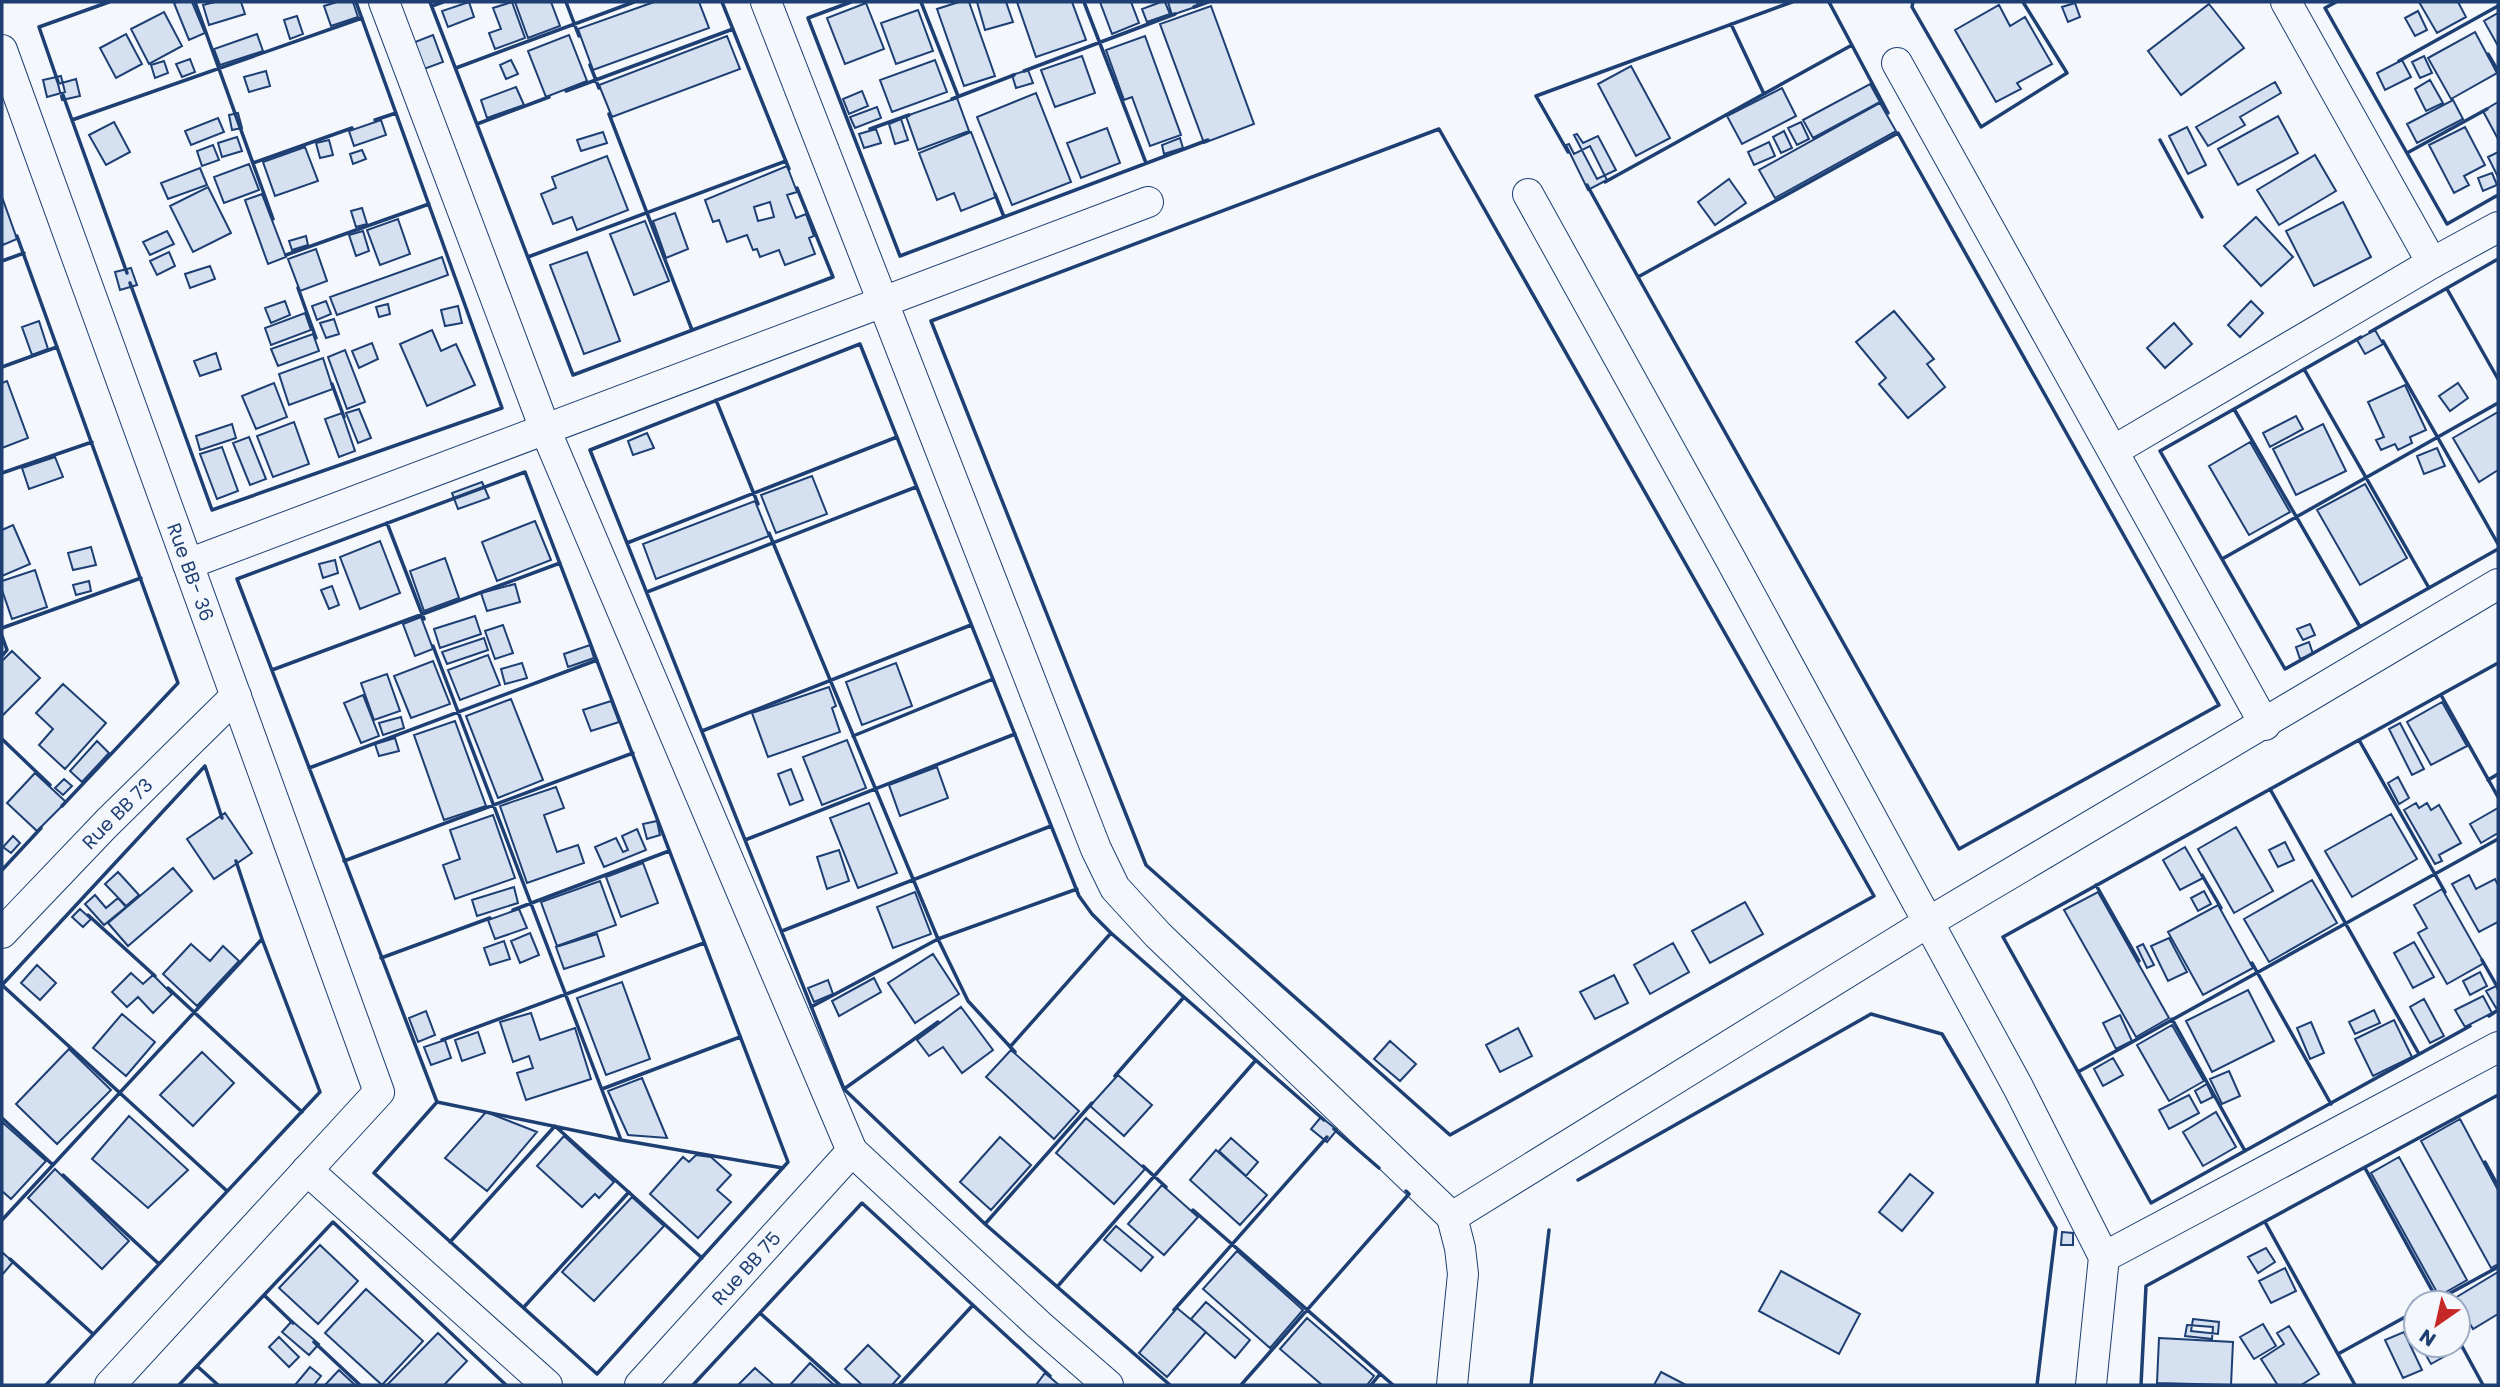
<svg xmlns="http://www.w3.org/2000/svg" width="2500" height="1387" viewBox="0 0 2500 1387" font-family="Poppins,sans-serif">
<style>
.building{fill:#d5e0f0;stroke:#1d3f73;stroke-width:2;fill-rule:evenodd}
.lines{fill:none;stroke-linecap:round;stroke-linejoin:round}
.street-casing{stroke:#1d3f73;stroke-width:32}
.street{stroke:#f4f7fb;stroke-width:30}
.wall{stroke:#1d3f73;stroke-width:3.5}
.labels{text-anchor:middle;stroke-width:5;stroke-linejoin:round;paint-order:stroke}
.street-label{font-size:19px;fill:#1d3f73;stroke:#f4f7fb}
</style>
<rect width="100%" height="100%" fill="#f4f7fb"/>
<path class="building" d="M177 2H192L205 33 189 40 174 3Z
M215 2H241L245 14 209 25 203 5Z
M337 2H353L358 17 331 26 324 6Z
M469 2 474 17 448 27 442 11Z
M512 2 525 38 495 49 489 33 501 29 493 8Z
M515 2H551L560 26 528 38Z
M654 2H699L709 28 593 70 578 29Z
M959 2H969L995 76 964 86 937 9Z
M977 2H1006L1013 22 985 30Z
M1017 2H1072L1086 40 1036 57Z
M1100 2H1131L1139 23 1112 34Z
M1161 2H1165L1170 14 1147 22 1142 9Z
M1168 2H1197L1198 6 1172 15Z
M2419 2H2458L2466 17 2437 33Z
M866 3 884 49 845 64 827 18Z
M2075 3 2080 17 2068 22 2062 7Z
M2209 4 2244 48 2181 95 2148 51Z
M1999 5 2010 26 2025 17 2052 64 2017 83 2021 89 1996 102 1955 30Z
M1211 6 1254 124 1204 143 1160 24Z
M918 10 933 51 896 64 881 23Z
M2418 11 2427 30 2415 36 2405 18Z
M164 12 182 46 149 64 131 29Z
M2498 13V46L2484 21Z
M297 16 303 34 290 39 284 20Z
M2475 32 2497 73 2451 99 2428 58Z
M126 34 142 64 116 78 100 48Z
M257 34 263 51 220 65 214 49Z
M433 35 443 62 424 69 415 42Z
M569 35 587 81 546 97 528 51Z
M727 36 740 69 612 117 599 85Z
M1145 36 1181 135 1150 146 1132 97 1124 100 1106 50Z
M1082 56 1095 93 1055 107 1041 70Z
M2424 56 2432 73 2420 78 2412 62Z
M190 59 195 72 182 77 176 64Z
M511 60 518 74 506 79 500 65Z
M935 60 947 92 892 112 880 80Z
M2402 60 2411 77 2385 90 2377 73Z
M164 61 168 73 155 78 151 65Z
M1631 66 1670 138 1636 156 1598 84Z
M1028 70 1033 83 1016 88 1012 75Z
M266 71 270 86 249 92 244 77Z
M61 76 65 92 47 97 43 80Z
M76 79 80 96 62 100 58 84Z
M2430 80 2443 103 2426 111 2415 89Z
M2275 82 2281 93 2240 117 2245 125 2208 146 2196 127Z
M1870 84 1880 102 1813 138 1803 120Z
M516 87 524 105 487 118 481 100Z
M1782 88 1796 116 1742 144 1727 116Z
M862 91 868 106 849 114 843 99Z
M1036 93 1071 182 1012 205 977 117Z
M957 98 969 131 918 150 906 116Z
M2453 100 2463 119 2417 143 2407 124Z
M2498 102V139L2483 111Z
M1880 103 1896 131 1775 198 1759 170Z
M877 107 881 118 855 128 850 117Z
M238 113 242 128 232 130 229 115Z
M2278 116 2298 153 2238 185 2218 149Z
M218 118 224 132 191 145 185 131Z
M901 119 908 140 895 144 889 124Z
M381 120 386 135 354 146 349 131Z
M114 122 130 152 106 165 89 135Z
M1801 122 1809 139 1797 145 1788 128Z
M2187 127 2206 165 2188 174 2169 136Z
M2465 127 2485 165 2464 176 2469 185 2454 193 2429 145Z
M1107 128 1120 163 1081 178 1067 143Z
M876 129 881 143 864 148 859 134Z
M1784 131 1792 148 1781 153 1773 137Z
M603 132 607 143 581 151 577 140Z
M971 132 996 197 961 211 954 193 937 200 919 153Z
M1577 134 1583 143 1598 136 1616 170 1597 179 1574 135Z
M237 137 242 151 222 157 218 143Z
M1180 138 1183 148 1164 154 1162 145Z
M329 140 333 155 320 158 316 143Z
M1769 142 1775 156 1754 165 1748 152Z
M1569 144 1574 154 1590 146 1607 180 1588 190 1566 145Z
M213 145 219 160 202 166 197 151Z
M305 147 318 181 275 196 263 162Z
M362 150 366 159 353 164 350 154Z
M2498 152V177L2488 157Z
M2315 155 2336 191 2279 225 2257 190Z
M607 156 628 210 577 230 572 217 553 224 541 194 556 188 552 177Z
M249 164 259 190 224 203 214 177Z
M787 166 797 192 787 195 796 218 806 214 814 236 809 238 815 254 785 265 779 250 760 257 757 249 753 250 747 235 727 242 719 220 713 222 705 200ZM770 202 774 217 758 221 754 207Z
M200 168 207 185 168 199 161 183Z
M2492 173 2497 185 2483 191 2478 178Z
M1729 179 1746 203 1715 225 1698 202Z
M208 187 231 233 193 252 170 206Z
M262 194 286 257 268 264 245 200Z
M2 197 17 239 3 245 2 242Z
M2343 202 2371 257 2314 286 2286 231Z
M362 208 367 224 356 227 351 211Z
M675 213 688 249 666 258 653 221Z
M2256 217 2293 257 2261 286 2224 246Z
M398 219 410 254 380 265 367 230Z
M645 221 669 281 634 295 610 234Z
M167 231 174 244 150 255 143 242Z
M363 231 369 251 356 256 349 235Z
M306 236 308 245 292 250 289 241Z
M316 249 327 281 300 291 288 259Z
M169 252 175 266 157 275 150 261Z
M587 252 620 341 584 354 550 265Z
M442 257 448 275 337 315 330 297Z
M210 266 215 279 190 288 185 274Z
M131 268 137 285 120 290 115 272Z
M285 301 290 315 271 323 265 308Z
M326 301 331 314 317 320 312 306Z
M2251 301 2263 313 2240 337 2228 325Z
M388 304 390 314 379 317 376 307Z
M458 306 462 323 445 326 441 310Z
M1894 311 1934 359 1927 364 1945 387 1908 418 1879 384 1886 378 1856 342Z
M305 313 311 330 271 345 265 328Z
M334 319 339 334 326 338 320 323Z
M39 321 48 349 32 355 22 327Z
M2174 323 2192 344 2165 368 2147 348Z
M432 330 441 351 456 344 475 385 427 406 400 344Z
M2375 330 2383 344 2365 354 2357 340Z
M313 334 319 351 278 366 271 349Z
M372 343 378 359 359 368 352 351Z
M345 350 365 402 347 409 328 357Z
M216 353 221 369 200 376 194 361Z
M323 358 333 389 289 405 279 374Z
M7 381 28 438 2 448V383Z
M274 383 287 417 256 429 242 396Z
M2458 383 2468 398 2450 411 2439 396Z
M2405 385 2426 430 2410 437 2412 443 2398 450 2395 444 2381 450 2376 440 2384 437 2368 402Z
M359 409 371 438 358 443 346 413Z
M2498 412V470L2479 482 2453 438Z
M342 413 355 451 339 457 325 419Z
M2296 416 2303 429 2270 447 2263 433Z
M294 422 309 464 273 477 257 436Z
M232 424 236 438 200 450 196 436Z
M2323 424 2346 471 2296 495 2273 449Z
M647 433 654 448 633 455 628 441Z
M249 437 266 479 250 485 233 443Z
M2250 442 2290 512 2249 535 2209 466Z
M222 447 238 491 217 499 200 454Z
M2437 448 2445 466 2424 474 2417 456Z
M55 457 63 477 29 489 22 468Z
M812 476 827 514 776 533 761 495Z
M482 482 489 498 458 509 452 493Z
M2365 484 2407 558 2360 585 2317 510Z
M755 501 769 536 656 579 643 544Z
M535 521 551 560 497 581 482 542Z
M13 525 30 564 2 576V530Z
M380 541 400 593 360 609 340 557Z
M91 547 96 565 73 570 68 553Z
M445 558 459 598 424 611 410 571Z
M335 560 338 573 323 578 319 564Z
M35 570 47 607 12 619 2 590V581Z
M89 581 91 591 76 595 73 585Z
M515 584 520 602 487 611 481 593Z
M332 586 339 605 329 609 321 590Z
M475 616 481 634 440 648 434 629Z
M421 617 433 649 415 656 403 624Z
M2310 624 2315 635 2303 640 2297 629Z
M503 625 513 653 495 659 485 631Z
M484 638 488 650 447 664 442 652Z
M2309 642 2313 654 2300 659 2296 647Z
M590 645 594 658 568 667 564 654Z
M12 651 40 678 2 716V661Z
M488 655 500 685 460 700 448 670Z
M433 661 450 704 411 718 394 676Z
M522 663 527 678 505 684 501 669Z
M896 663 912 706 862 725 846 682Z
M387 674 400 711 374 720 361 683Z
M63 684 106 723 65 769 39 745 53 729 36 713Z
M829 687 836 706 832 708 840 732 768 757 752 713Z
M363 695 379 736 361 743 344 703Z
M511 699 543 780 498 798 466 716Z
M611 701 619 722 591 731 583 710Z
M2442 702 2467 746 2431 765 2407 722Z
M401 717 404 728 383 735 379 723Z
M455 721 486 806 444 820 414 735Z
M2400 723 2424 769 2412 775 2389 729Z
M395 738 399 751 379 756 375 744Z
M847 740 866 788 822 805 803 757Z
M97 741 109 753 82 782 70 771Z
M937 767 948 798 900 816 889 785Z
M791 769 803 800 790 805 778 774Z
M35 773 66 802 37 831 7 803Z
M2398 777 2409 798 2399 804 2388 783Z
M64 779 72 786 63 795 55 788Z
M556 787 564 808 544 815 557 852 578 845 584 863 527 883 500 806Z
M869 803 897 873 858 888 830 818Z
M2416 803 2419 808 2427 803 2431 810 2439 805 2461 843 2439 855 2442 861 2435 864 2404 810Z
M2498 808V833L2481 843 2470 824Z
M225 813 252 853 214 879 187 839Z
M2391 814 2417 859 2352 897 2325 851Z
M493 815 515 878 455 899 443 865 460 859 450 830Z
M657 821 660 835 647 839 643 824Z
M2236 827 2273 891 2234 913 2198 849Z
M637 829 646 850 604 867 595 847 616 838 623 852 628 850 622 836Z
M13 836 20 843 11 853 3 847Z
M2285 842 2294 860 2278 867 2269 850Z
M2185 847 2203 878 2180 890 2163 860Z
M839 850 849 881 827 889 817 857Z
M643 863 658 903 621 917 606 877Z
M173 868 192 891 128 946 108 923Z
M118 872 139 895 126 906 105 884Z
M2469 875 2476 889 2495 879 2498 885V922L2479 932 2452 884Z
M2312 880 2337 923 2269 962 2244 919Z
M600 881 616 925 557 946 541 902Z
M514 887 518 903 477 916 472 900Z
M2442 889 2484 963 2447 984 2418 933 2427 928 2414 905Z
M2204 891 2211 904 2198 911 2191 898Z
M915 892 931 934 893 948 877 907Z
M2098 892 2169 1018 2136 1037 2064 910Z
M95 895 106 908 118 898 126 907 104 925 85 904Z
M1745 902 1763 934 1710 963 1692 931Z
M2218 905 2253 968 2203 995 2168 932Z
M80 909 91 919 83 927 72 917Z
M519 909 527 928 495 939 488 920Z
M530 933 539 955 520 963 511 941Z
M597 934 604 956 564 969 556 947Z
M2169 938 2187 972 2168 981 2151 946Z
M504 941 510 959 490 965 484 948Z
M2414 942 2434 977 2413 988 2394 953Z
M1673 943 1689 972 1650 994 1634 965Z
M191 944 210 961 223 946 239 961 197 1006 163 974Z
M2143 944 2154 965 2147 968 2137 947Z
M933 954 959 994 915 1023 888 983Z
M37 965 56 983 40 1000 21 983Z
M2480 972 2487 986 2470 995 2463 981Z
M131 973 143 984 153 975 172 994 153 1013 138 997 127 1007 112 992Z
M1614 975 1628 1003 1595 1019 1580 992Z
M874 978 881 992 839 1016 832 1001Z
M828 980 833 994 814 1002 808 988Z
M622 982 650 1059 606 1075 577 998Z
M2496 986 2498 990V1007L2496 1008 2486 991Z
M2248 990 2274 1041 2212 1072 2186 1021Z
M2483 996 2492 1013 2465 1027 2455 1010Z
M2424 999 2444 1036 2430 1043 2410 1007Z
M961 1007 993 1050 962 1073 943 1047 929 1056 917 1040Z
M2374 1010 2380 1023 2355 1034 2349 1022Z
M426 1011 435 1035 418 1042 409 1018Z
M531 1013 540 1040 575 1028 591 1079 526 1100 517 1073 533 1068 529 1056 513 1062 500 1022Z
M122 1014 155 1042 126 1076 93 1048Z
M2120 1015 2132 1041 2116 1049 2103 1023Z
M2394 1020 2412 1057 2373 1076 2355 1039Z
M2311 1022 2324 1053 2310 1059 2297 1028Z
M2172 1025 2204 1081 2169 1101 2137 1045Z
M1518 1028 1532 1056 1500 1072 1486 1045Z
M478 1032 485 1053 462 1061 455 1040Z
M445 1040 451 1058 431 1065 424 1047Z
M1390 1041 1416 1064 1400 1081 1374 1059Z
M69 1049 111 1090 57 1144 16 1104Z
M1011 1050 1079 1111 1054 1139 986 1077Z
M202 1052 234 1083 193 1126 160 1095Z
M2113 1058 2123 1075 2103 1086 2094 1069Z
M2229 1071 2240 1096 2222 1104 2210 1079Z
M1118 1075 1152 1105 1124 1136 1090 1106Z
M642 1078 667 1138 628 1135 608 1091Z
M2207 1084 2213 1097 2201 1103 2195 1091Z
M2189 1095 2199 1113 2169 1129 2159 1110Z
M486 1112 537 1132 487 1191 445 1158Z
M2216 1112 2236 1147 2203 1166 2183 1132Z
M129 1116 188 1170 148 1208 92 1159Z
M1321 1117 1337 1130 1327 1142 1311 1129Z
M1086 1118 1145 1169 1114 1204 1056 1153Z
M2460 1119 2498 1190V1264L2491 1268 2421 1141Z
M2 1122 46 1161 11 1199 2 1191Z
M564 1136 614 1182 599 1198 595 1194 582 1207 537 1166Z
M1000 1137 1031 1165 991 1210 960 1182Z
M1231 1138 1258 1162 1246 1176 1219 1151Z
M1216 1150 1267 1195 1240 1225 1190 1180Z
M696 1155 711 1157 731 1175 717 1190 731 1202 698 1238 650 1194 683 1157 689 1162Z
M2399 1157 2467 1280 2439 1296 2371 1173Z
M55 1169 129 1241 102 1269 28 1198Z
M1910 1174 1933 1193 1902 1231 1879 1212Z
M1162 1185 1198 1217 1164 1255 1128 1224Z
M632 1197 664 1226 594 1301 562 1272Z
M1116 1226 1153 1257 1141 1271 1104 1240Z
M2062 1232 2073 1233V1245H2061Z
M320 1245 358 1281 318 1324 279 1288Z
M2266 1248 2275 1262 2258 1273 2248 1257Z
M1237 1251 1303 1310 1270 1348 1203 1289Z
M2 1252 13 1262 2 1275Z
M2285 1268 2296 1291 2271 1303 2259 1281Z
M1781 1271 1860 1314 1839 1354 1759 1311Z
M2498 1272V1314L2473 1329 2455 1298Z
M366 1289 423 1341 382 1385 325 1333Z
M1206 1302 1250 1340 1235 1358 1191 1319Z
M1177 1308 1206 1332 1167 1377 1139 1353Z
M1307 1318 1374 1376 1367 1385H1322L1280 1349Z
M2193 1319 2219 1322 2218 1334 2191 1331Z
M292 1321 319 1344 309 1355 282 1332Z
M2263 1324 2276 1346 2254 1359 2240 1337Z
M2187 1325 2213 1327 2212 1339 2185 1336Z
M2289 1326 2319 1374 2301 1385H2275L2277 1384 2261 1359 2284 1344 2277 1333Z
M2404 1332 2422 1370 2403 1378 2385 1340Z
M438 1333 467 1361 444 1385H387Z
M279 1337 299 1357 289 1367 269 1347Z
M2159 1338 2233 1342 2231 1385 2157 1383Z
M2458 1341 2461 1347 2431 1364 2420 1345H2458Z
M868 1345 900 1376 892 1385H862L845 1369Z
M810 1363 834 1385H790Z
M310 1367 321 1376 314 1385H295Z
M755 1368 774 1385H738Z
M339 1370 355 1385H325Z
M1661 1372 1686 1385H1654Z
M1045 1373 1059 1385H1036Z"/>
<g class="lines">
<g class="street-casing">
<g id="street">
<path d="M384 2 545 429 852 1151 1039 1325 1108 1385"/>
<path d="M766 2 1096 849 1115 888 1158 935 1452 1217"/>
<path d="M2286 2 2432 263"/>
<path id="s1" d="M2 50 379 1092 110 1385"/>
<path d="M1897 63 2265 725"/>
<path d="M1528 194 1731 560 2018 1087 2104 1257 2091 1385"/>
<path d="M2113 451 2432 263 2498 227"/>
<path d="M188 564 1148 202"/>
<path id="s2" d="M2 933 106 824 236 696"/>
<path d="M307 1170 547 1385"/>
<path d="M1452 1217 1927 923 2498 584"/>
<path d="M1452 1217 1460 1248 1463 1274 1452 1385"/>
<path d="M2104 1257 2498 1047"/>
<path id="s3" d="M640 1385 852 1151"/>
</g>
</g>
<use href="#street" class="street"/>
<path class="wall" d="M195 2 273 219
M430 2 573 375 833 277 797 188
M566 2 579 36
M722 2 789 169
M851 2 808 18 900 256 1208 140
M921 2 958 96
M1084 2 1146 163
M1829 2 1888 113
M1913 2 1912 7 1981 127 2067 73 2023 2
M2336 2 2325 8 2447 224 2498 195
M432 6 443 2
M1194 7 1208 2
M1731 24 1764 94
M2488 54 2498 71
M2399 61 2498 6
M590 65 599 88
M456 68 634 2
M1024 71 1175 14
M58 82 39 27 109 2
M566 91 733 29
M63 95 127 273
M952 99 1014 75
M609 114 692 330
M72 120 362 18
M375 120 396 113
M477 124 549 97
M870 129 909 115
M1439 129 1874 896 1450 1135 1146 865 931 321Z
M1898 133 2219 705 1959 849 1638 277Z
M2160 140 2202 217
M1568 152 1536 96 1792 2
M2407 153 2487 109
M253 163 352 128
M1605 182 1852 45
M1587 185 1638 277
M995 194 1004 217
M17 236 178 683 62 806
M286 255 429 204
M528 257 786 161
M2 261 24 253
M130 283 212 510 502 408 356 2
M298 288 316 338
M2447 289 2498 379
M2370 332 2498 259
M2361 337 2160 451 2285 669 2498 549
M2383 341 2498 544
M2 367 57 347
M2304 369 2429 588
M332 384 344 417
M716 400 758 504
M2234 409 2360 627
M525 472 788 1162 597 1374 374 1173 437 1102 237 579Z
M2 473 92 442
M387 523 424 619
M769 533 938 939 968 1001 1015 1052
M627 543 897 437
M2222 559 2498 403
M647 592 916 487
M2 628 141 578
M2 636 7 650 2 656
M433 646 621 1140
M272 670 560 563
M2441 695 2498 797
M702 731 971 625
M853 736 993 679
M2 739 50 785
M2359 740 2445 892
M309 768 597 660
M2488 780 2498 774
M2270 789 2419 1054
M222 818 205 766 2 985 227 1191
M745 840 1015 734
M344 861 633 753
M2 870 41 828
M2202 875 2221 908
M2096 885 2139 961
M513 910 669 851
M88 915 155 976
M782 931 1051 826
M381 958 490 918
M2482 960 2498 988
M2252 963 2331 1104
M168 988 302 1112
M811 1007 938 939 1077 889
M2489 1016 2498 1010
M2172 1019 2245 1151
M2470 1026 2151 1203 2003 937 2498 663
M442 1040 704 943
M1010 1047 1111 933
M2078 1072 2498 839
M1115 1076 1184 997
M602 1089 740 1037
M844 1089 938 1022
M437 1102 621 1140 783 1168
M2 1118 53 1165
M1334 1129 1379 1168
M2485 1162 2498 1186
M1143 1166 1166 1187
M2365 1168 2439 1303
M63 1175 159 1264
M1578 1180 1871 1014 1942 1034 2056 1228 2037 1385
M1193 1210 1393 1385
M2 1220 262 939
M2265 1222 2355 1385
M985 1224 1092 1103
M450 1242 555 1126 702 1258
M10 1259 93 1334
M1057 1287 1256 1060
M264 1295 293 1323
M2432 1303 2498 1267
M524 1307 629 1192
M1174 1310 1327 1137
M760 1313 840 1385
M2458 1339 2483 1385
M314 1342 360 1385
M2338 1354 2416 1311
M197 1366 218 1385
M46 1385 320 1092 262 939 236 861
M179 1385 333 1222 506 1385
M693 1385 862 1203 1050 1376
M899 1385 973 1305
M1170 1385 985 1224 844 1089 590 450 860 344 1079 896 1092 914 1111 933 1324 1120
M1241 1385 1409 1194 1406 1191
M1371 1385 1380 1374
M1531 1385 1549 1230
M2141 1385 2146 1286 2498 1095"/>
</g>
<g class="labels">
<g class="street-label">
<text dy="7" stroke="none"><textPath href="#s1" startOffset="555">Rue BB- 36</textPath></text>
<text dy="7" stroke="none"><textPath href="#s2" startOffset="166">Rue BB 73</textPath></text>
<text dy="7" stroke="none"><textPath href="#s3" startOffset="158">Rue BB 75</textPath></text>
</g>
</g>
<rect width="2500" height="1387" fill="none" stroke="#1d3f73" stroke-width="7"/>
<g transform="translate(2437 1324) rotate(214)"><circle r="33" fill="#f4f7fb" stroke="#9eadc5" stroke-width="2"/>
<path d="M0-5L12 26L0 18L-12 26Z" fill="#c62828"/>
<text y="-10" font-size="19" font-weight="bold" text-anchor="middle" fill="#1d3f73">N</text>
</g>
</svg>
